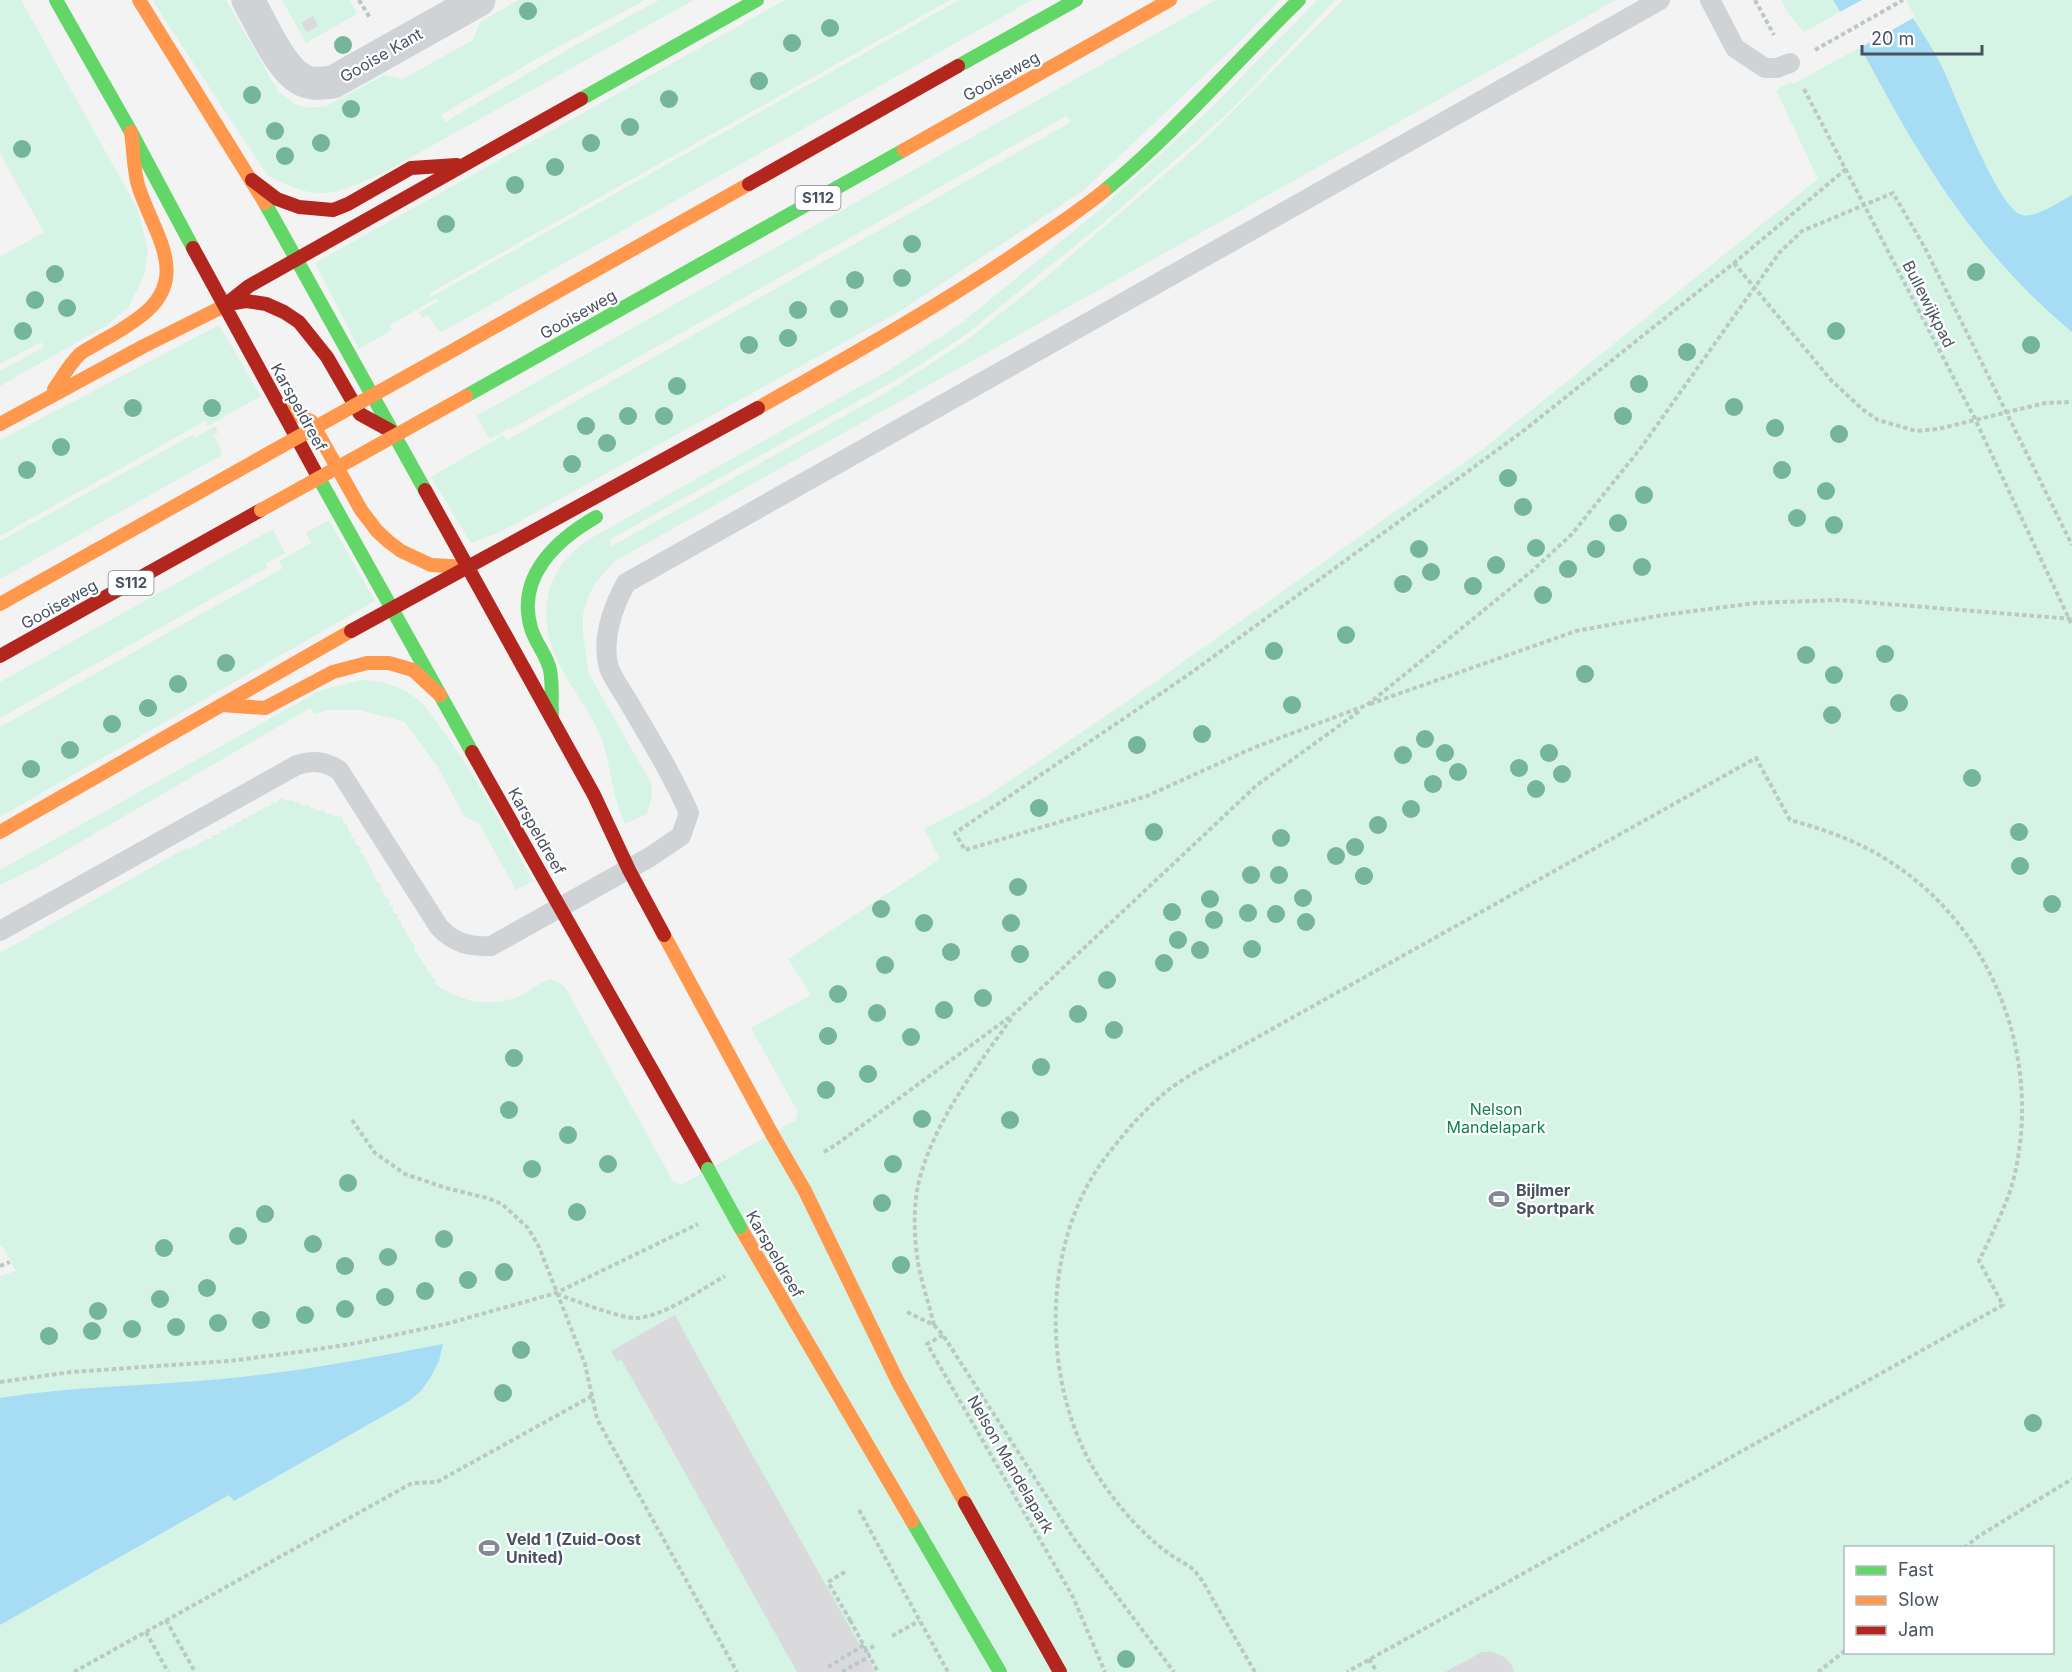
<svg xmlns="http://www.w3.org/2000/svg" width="2072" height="1672" viewBox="0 0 2072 1672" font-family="Inter,sans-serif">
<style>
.green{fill:#d5f4e5;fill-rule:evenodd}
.water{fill:#a7dcf5}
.pier{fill:#f3f3f3}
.building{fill:#dadadd}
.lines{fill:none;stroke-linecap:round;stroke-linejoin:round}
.path{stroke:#bcc8c6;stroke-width:4;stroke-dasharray:4.5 3;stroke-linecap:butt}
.lane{stroke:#d0d3d6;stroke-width:20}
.street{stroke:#d0d3d6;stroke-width:33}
.fast{stroke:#63d668;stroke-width:14}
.slow{stroke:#ff974d;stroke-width:14}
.jam{stroke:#b3261e;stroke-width:14}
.path-bridge{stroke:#bcc8c6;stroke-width:4;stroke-dasharray:4.5 3;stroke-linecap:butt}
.fast-bridge{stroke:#63d668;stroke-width:14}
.slow-bridge{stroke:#ff974d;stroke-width:14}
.tree{fill:#74b59c}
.labels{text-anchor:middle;stroke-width:4.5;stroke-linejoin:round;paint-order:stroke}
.shield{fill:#fff;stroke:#7e8691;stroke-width:1.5}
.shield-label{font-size:15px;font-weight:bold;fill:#475262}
.street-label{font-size:16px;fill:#475262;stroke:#fff}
.park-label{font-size:16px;fill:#0d8254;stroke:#fff}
.poi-label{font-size:16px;font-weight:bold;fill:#475262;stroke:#fff;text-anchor:start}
</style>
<rect width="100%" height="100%" fill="#f3f3f3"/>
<path class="green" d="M0 0H21L138 210 148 251 144 276 128 308 104 327 0 386V371L44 347 41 342 0 364V257L44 232 0 154Z
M152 0H226L278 91 295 104 309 108 326 106 384 75 403 79 473 40 480 22 518 0H645L538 58 441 115 445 122 569 49 659 0H694L381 174C330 196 318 202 267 175Z
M282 0H350L357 14 306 43Z
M785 0H950L430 293 431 297 959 0H1032L442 332 438 330 428 315 422 318 419 312 439 301 437 298 390 325 392 330 359 349 315 263Z
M1216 0H1280L1235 46 1084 190 897 313 502 531 471 543 431 477 503 435 507 440 1071 122 1066 116 511 429 509 428 490 439 476 416Z
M1317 0H1335L1232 109 1199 139 1108 219 964 336 901 377 609 540 612 546 887 392 967 340 1045 278 1202 142 1343 0H1616L615 561 595 583 588 597 583 615V634L589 674 651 783 652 796 647 814 625 824C612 798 611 767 602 740 593 714 571 689 559 664 536 617 543 570 588 540L889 370 959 325 1103 207 1211 108Z
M1781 0H1833L1840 12 1804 32 1790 16Z
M1902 0H2072V1672H0V1276L16 1271 2 1245H0V953L186 848 188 850 192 846 195 847 200 842 202 843 205 839H212V835H219L220 831 226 830 229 826 232 827 236 822 239 823 244 818 248 819 249 815 256 814 258 810H263L264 807H269L273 802 276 803 281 798 287 801 293 800V802H299L303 806 308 805 311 809 314 807 317 811 323 810 327 814 330 813 335 817 338 816 343 817V822L348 826V831L351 832 352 838 355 839V844L361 848 359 851 365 856 364 859 369 863V868L372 869 373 875 376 876V881L381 885 380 889 385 893 384 896 389 899V905L393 906V912L398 915 397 918 402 923V927L406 930V935L409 936 410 941 415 945 414 950 417 951 418 956 423 961 422 963 427 967 426 971 430 972 432 978 437 980 434 983C461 1003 493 1009 524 994 531 990 540 982 549 980 556 979 560 984 565 987L673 1181 678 1184H683L796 1120 798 1112 751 1028 811 995 788 959 940 859 924 829 986 797 1135 696 1483 449 1818 179 1776 90 1791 82 1793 84 1912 19ZM1846 1548H2052V1652H1846Z
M219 325 261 396 208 426 205 421 0 536V440Z
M215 426 218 433 214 435 222 452 220 456 0 579V541L194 434V438Z
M329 520 375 601 0 817V727L283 568 279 561 311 543 306 533Z
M273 529 285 553 265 564 268 567 0 718V682Z
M361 680C381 680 401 686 417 699 428 707 435 720 443 731 478 778 504 830 533 881L516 890 480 825 464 816 437 766 405 722 360 710H328L314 714 310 708 39 866 0 885V870L321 690Z"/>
<path class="water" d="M1833 0H1902C1915 23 1931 44 1942 67 1955 94 1998 209 2022 215 2035 219 2060 201 2072 195V332C2013 283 1965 225 1924 159 1891 108 1865 52 1833 0Z
M443 1344 439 1361 430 1378 421 1391 408 1402 234 1501 229 1495 0 1625V1398C73 1386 148 1386 222 1379 297 1372 370 1358 443 1344Z"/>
<path class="pier" d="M1862 0H1906L1915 17 1858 49 1838 13Z"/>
<path class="building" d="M313 16 318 26 307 32 301 23Z
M675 1315 712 1383 875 1672H797L621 1359 617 1362 611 1351Z
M1482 1652H1493L1506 1658 1511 1664 1514 1672H1445Z"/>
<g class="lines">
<path class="path" d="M359 0 370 18
M1755 0 1774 35
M1815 50 1903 0
M1804 89 1975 419 2072 625
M1846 169 1734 263 1522 432 1188 675 955 833 965 850 1147 796 1253 748 1367 705 1532 571 1572 534 1640 449 1779 253 1802 231 1893 193 1925 248 2072 545
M1734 263 1831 380 1862 409 1878 420 1916 431 1938 429 2045 403 2072 402
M1370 704 1576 631 1663 615 1755 603 1838 600 2072 619
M352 1120 375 1153 405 1174 446 1188 487 1198 502 1204 528 1228 539 1247 585 1364 597 1419 737 1672
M824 1152 837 1144 1015 1013 1257 785 1361 710
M0 1266 10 1262
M557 1294C574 1300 621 1319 637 1318 665 1316 700 1290 725 1276
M907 1312 934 1325 943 1335 1074 1539 1174 1672
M934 1325C929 1304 922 1284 918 1263 914 1237 913 1206 919 1181 935 1119 977 1067 1013 1016
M943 1335 927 1344 1073 1597 1105 1672
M0 1382 71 1372 229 1361 306 1351 357 1343 446 1324 556 1293 698 1224
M859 1510 948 1672
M1964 1548 1979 1536 2072 1479
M845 1572 828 1582 850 1620
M166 1620 195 1672
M146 1632 168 1672
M892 1636 919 1621
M864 1652 874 1646
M1369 1659 1377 1672
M828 1667 864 1645
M74 1672 412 1483 437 1482 592 1396
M842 1672 870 1656
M1255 1672C1242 1650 1229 1627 1216 1605 1210 1595 1205 1583 1197 1574 1191 1565 1177 1560 1168 1553 1140 1532 1117 1505 1098 1476 1041 1386 1040 1244 1105 1158 1123 1134 1144 1110 1167 1091 1176 1084 1187 1077 1197 1071L1756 758 1790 820C1827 830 1863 843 1895 865 1994 931 2041 1058 2015 1173 2008 1204 1992 1233 1979 1261L2003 1305 1347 1672
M1818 1672 1846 1650"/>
<path class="lane" d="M1710 0 1735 48 1765 68H1777L1790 63
M0 931 297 765C313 760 324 761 339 770L439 927C454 943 469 947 491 946L650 857 681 836 689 813C673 776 652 742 632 708 625 695 614 681 609 668 601 640 613 607 626 583L1660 0"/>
<path class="street" d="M248 0C261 22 281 72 305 81 314 85 324 83 333 82L479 0"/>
<path class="fast" d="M56 0 131 132 193 248
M958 66 1076 0
M581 99 757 0
M1104 191C1175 133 1234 63 1299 0
M265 203 425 490
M466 396 904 150
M316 473 472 752
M552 717C551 702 553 685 550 670 547 655 535 643 531 628 516 577 556 540 596 517
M912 1521 1000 1672"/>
<path class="slow" d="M139 0 265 203
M904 150 1170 0
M443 356 749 184
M54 389C62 378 69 365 79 355 84 350 92 347 98 343 113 335 128 326 141 316 191 278 155 235 140 191 133 174 134 151 131 132
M758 408C846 358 934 309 1018 252 1047 232 1077 213 1104 191
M281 409 311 421 361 510 377 531 389 542 401 551 431 565 468 567
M0 424 144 346 228 304
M0 604 239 470
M221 705 265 708 333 672 367 663H389L413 670 440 695
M0 832 351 631
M664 935 772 1134
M805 1191 898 1382 965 1503
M740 1227 912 1521"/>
<path class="jam" d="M252 180 277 199 299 207 333 210 348 204 411 168 457 165
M749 184 958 66
M193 248 316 473
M228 304 246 301 266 304 284 312 299 322 327 357 360 414 391 431
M225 305 249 286 581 99
M425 490 594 795 629 870 664 935
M351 631 758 408
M0 656 261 510
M472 752 708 1169
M965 1503 1060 1672"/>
<path class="path-bridge" d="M850 1620 878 1672"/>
<path class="fast-bridge" d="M708 1169 740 1227"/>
<path class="slow-bridge" d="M239 470 443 356
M261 510 466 396
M772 1134 805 1191"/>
</g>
<g class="tree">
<circle cx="528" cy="11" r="9"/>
<circle cx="830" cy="28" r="9"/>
<circle cx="792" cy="43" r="9"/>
<circle cx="343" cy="45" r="9"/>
<circle cx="759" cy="81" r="9"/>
<circle cx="252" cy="95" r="9"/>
<circle cx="669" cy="99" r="9"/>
<circle cx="351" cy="109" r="9"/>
<circle cx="630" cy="127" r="9"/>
<circle cx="275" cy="131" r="9"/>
<circle cx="321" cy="143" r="9"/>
<circle cx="591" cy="143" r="9"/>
<circle cx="22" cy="149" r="9"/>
<circle cx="285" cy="156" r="9"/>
<circle cx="555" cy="167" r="9"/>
<circle cx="515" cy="185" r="9"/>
<circle cx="446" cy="224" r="9"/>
<circle cx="912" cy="244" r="9"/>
<circle cx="1976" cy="272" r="9"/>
<circle cx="55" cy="274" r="9"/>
<circle cx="902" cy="278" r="9"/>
<circle cx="855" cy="280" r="9"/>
<circle cx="35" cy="300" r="9"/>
<circle cx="67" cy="308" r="9"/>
<circle cx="839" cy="309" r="9"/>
<circle cx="798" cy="310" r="9"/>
<circle cx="23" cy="331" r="9"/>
<circle cx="1836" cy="331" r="9"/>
<circle cx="788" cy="338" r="9"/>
<circle cx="749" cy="345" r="9"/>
<circle cx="2031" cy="345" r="9"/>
<circle cx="1687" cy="352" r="9"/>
<circle cx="1639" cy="384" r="9"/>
<circle cx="677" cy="386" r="9"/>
<circle cx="1734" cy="407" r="9"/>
<circle cx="133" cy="408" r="9"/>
<circle cx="212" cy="408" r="9"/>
<circle cx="628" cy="416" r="9"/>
<circle cx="664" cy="416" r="9"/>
<circle cx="1623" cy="416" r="9"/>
<circle cx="586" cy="426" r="9"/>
<circle cx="1775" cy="428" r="9"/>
<circle cx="1839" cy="434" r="9"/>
<circle cx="607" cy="443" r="9"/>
<circle cx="61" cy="447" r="9"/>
<circle cx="572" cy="464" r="9"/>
<circle cx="27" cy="470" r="9"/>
<circle cx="1782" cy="470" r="9"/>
<circle cx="1508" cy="478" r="9"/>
<circle cx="1826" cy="491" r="9"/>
<circle cx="1644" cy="495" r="9"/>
<circle cx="1523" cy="507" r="9"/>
<circle cx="1797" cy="518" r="9"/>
<circle cx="1618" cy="523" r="9"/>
<circle cx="1834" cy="525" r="9"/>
<circle cx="1536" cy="548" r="9"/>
<circle cx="1419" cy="549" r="9"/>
<circle cx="1596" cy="549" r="9"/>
<circle cx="1496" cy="565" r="9"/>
<circle cx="1642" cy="567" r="9"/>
<circle cx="1568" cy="569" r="9"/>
<circle cx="1431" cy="572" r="9"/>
<circle cx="1403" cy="584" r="9"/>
<circle cx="1473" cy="586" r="9"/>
<circle cx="1543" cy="595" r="9"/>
<circle cx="1346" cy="635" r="9"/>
<circle cx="1274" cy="651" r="9"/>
<circle cx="1885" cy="654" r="9"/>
<circle cx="1806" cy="655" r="9"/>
<circle cx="226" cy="663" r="9"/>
<circle cx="1585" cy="674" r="9"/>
<circle cx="1834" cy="675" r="9"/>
<circle cx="178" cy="684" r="9"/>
<circle cx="1899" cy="703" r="9"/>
<circle cx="1292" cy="705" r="9"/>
<circle cx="148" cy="708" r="9"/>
<circle cx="1832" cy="715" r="9"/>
<circle cx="112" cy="724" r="9"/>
<circle cx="1202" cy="734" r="9"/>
<circle cx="1425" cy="739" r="9"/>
<circle cx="1137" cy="745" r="9"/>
<circle cx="70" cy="750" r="9"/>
<circle cx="1445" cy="753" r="9"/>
<circle cx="1549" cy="753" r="9"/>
<circle cx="1403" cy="755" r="9"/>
<circle cx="1519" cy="768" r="9"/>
<circle cx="31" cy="769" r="9"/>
<circle cx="1458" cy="772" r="9"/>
<circle cx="1562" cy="774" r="9"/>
<circle cx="1972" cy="778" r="9"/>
<circle cx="1433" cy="784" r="9"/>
<circle cx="1536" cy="789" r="9"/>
<circle cx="1039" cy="808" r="9"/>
<circle cx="1411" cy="809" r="9"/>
<circle cx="1378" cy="825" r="9"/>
<circle cx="1154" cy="832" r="9"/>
<circle cx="2019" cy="832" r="9"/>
<circle cx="1281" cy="838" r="9"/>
<circle cx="1355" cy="847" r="9"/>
<circle cx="1336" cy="856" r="9"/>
<circle cx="2020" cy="866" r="9"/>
<circle cx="1251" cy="875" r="9"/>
<circle cx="1279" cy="875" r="9"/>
<circle cx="1364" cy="876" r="9"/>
<circle cx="1018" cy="887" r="9"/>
<circle cx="1303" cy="898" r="9"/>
<circle cx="1210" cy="899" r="9"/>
<circle cx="2052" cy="904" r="9"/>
<circle cx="881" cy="909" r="9"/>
<circle cx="1172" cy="912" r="9"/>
<circle cx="1248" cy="913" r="9"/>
<circle cx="1276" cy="914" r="9"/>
<circle cx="1214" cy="920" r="9"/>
<circle cx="1306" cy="922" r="9"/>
<circle cx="924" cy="923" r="9"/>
<circle cx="1011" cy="923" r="9"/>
<circle cx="1178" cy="940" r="9"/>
<circle cx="1252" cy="949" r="9"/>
<circle cx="1200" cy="950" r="9"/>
<circle cx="951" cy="952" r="9"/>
<circle cx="1020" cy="954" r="9"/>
<circle cx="1164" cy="963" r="9"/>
<circle cx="885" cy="965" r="9"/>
<circle cx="1107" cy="980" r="9"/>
<circle cx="838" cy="994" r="9"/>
<circle cx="983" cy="998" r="9"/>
<circle cx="944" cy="1010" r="9"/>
<circle cx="877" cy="1013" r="9"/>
<circle cx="1078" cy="1014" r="9"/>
<circle cx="1114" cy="1030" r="9"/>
<circle cx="828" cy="1036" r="9"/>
<circle cx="911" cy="1037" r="9"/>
<circle cx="514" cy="1058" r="9"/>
<circle cx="1041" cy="1067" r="9"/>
<circle cx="868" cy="1074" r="9"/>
<circle cx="826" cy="1090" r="9"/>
<circle cx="509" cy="1110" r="9"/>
<circle cx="922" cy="1119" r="9"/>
<circle cx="1010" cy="1120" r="9"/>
<circle cx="568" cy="1135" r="9"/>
<circle cx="608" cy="1164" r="9"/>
<circle cx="893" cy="1164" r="9"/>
<circle cx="532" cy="1169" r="9"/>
<circle cx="348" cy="1183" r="9"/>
<circle cx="882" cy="1203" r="9"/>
<circle cx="577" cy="1212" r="9"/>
<circle cx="265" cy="1214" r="9"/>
<circle cx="238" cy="1236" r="9"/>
<circle cx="444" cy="1239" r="9"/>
<circle cx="313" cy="1244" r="9"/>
<circle cx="164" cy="1248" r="9"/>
<circle cx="388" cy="1257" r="9"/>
<circle cx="901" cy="1265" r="9"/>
<circle cx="345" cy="1266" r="9"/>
<circle cx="504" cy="1272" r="9"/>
<circle cx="468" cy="1280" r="9"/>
<circle cx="207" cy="1288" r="9"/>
<circle cx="425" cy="1291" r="9"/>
<circle cx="385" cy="1297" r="9"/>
<circle cx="160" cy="1299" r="9"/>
<circle cx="345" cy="1309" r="9"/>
<circle cx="98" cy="1311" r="9"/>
<circle cx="305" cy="1315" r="9"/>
<circle cx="261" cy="1320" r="9"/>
<circle cx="218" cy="1323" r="9"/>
<circle cx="176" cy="1327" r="9"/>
<circle cx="132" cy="1329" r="9"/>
<circle cx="92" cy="1331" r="9"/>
<circle cx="49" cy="1336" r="9"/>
<circle cx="521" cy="1350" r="9"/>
<circle cx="503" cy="1393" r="9"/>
<circle cx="2033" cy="1423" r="9"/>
<circle cx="1126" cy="1659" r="9"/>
</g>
<defs>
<g id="stadium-bare" transform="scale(1.62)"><path d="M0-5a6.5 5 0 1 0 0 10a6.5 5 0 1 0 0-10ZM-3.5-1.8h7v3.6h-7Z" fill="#838a95" stroke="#fff" stroke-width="2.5" paint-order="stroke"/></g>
</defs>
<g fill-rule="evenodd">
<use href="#stadium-bare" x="1499" y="1199"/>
<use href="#stadium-bare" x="489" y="1548"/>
</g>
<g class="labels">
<g class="shield">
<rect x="795.5" y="186" width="45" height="24" rx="4.5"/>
<rect x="108.5" y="571" width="45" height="24" rx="4.5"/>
</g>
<g class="shield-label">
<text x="818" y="203">S112</text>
<text x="131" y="588">S112</text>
</g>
<g class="street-label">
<text transform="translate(381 55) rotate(-30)" y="6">Gooise Kant</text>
<text transform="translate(1001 76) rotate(-29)" y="6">Gooiseweg</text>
<text transform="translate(1929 304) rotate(63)" y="6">Bullewijkpad</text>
<text transform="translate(578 314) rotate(-29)" y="6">Gooiseweg</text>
<text transform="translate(299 407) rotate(61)" y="6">Karspeldreef</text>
<text transform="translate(59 604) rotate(-29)" y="6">Gooiseweg</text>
<text transform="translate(537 831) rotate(60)" y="6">Karspeldreef</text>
<text transform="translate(775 1254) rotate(60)" y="6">Karspeldreef</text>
<text transform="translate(1011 1464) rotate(60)" y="6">Nelson Mandelapark</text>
</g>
<g class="park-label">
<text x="1496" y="1115">Nelson<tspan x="1496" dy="18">Mandelapark</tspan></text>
</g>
<g class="poi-label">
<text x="1516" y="1196">Bijlmer<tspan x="1516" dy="18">Sportpark</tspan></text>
<text x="506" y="1545">Veld 1 (Zuid-Oost<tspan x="506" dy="18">United)</tspan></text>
</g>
</g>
<rect x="1844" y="1546" width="210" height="108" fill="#ffffff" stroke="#b5bac0" stroke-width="1.5"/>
<rect x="1856" y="1566" width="30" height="9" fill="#63d668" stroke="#b5bac0" stroke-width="1.5"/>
<text x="1898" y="1576" font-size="18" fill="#475262">Fast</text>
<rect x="1856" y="1596" width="30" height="9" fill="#ff974d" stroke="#b5bac0" stroke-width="1.5"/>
<text x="1898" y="1606" font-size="18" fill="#475262">Slow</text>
<rect x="1856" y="1626" width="30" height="9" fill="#b3261e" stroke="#b5bac0" stroke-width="1.5"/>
<text x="1898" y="1636" font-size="18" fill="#475262">Jam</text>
<path d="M1862 45v9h120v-9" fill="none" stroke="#475262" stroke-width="3"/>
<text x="1871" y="45" font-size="18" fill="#475262" stroke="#ffffff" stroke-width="4.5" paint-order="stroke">20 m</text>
</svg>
